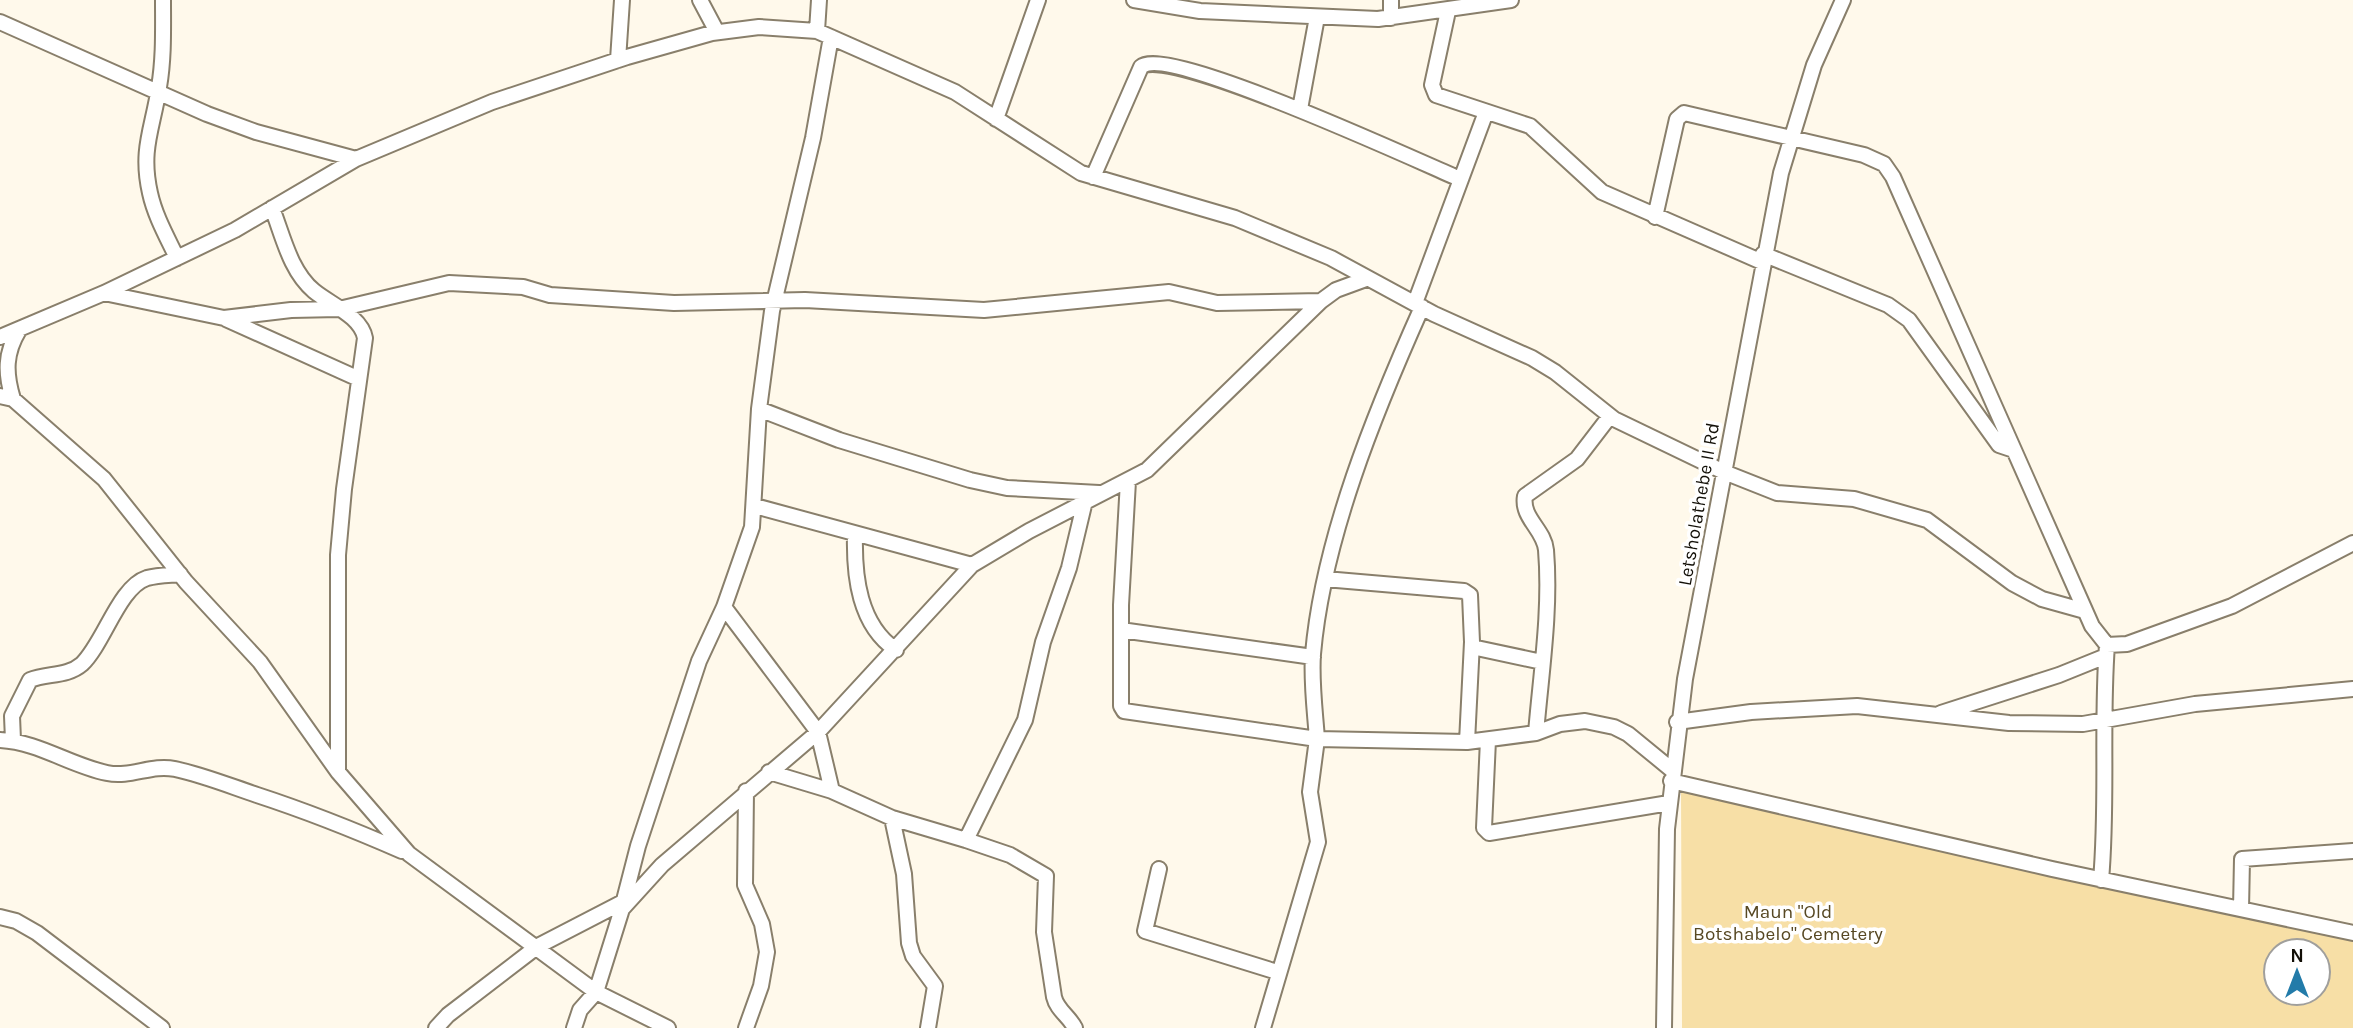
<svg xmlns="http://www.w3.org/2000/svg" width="2353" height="1028" viewBox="0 0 2353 1028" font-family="Karla,sans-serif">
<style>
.green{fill:#f7dfa6;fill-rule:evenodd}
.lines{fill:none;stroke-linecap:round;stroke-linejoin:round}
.minor-casing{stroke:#897f6b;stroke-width:18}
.minor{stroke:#fff;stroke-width:14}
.labels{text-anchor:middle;stroke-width:7;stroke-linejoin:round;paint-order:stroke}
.street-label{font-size:19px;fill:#120f07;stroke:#fff}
.park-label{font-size:19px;fill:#574823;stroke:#fff}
</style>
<rect width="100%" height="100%" fill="#fff9eb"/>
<path class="green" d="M1681 791 2353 938V1028H1682ZM2276 951H2318V993H2276Z"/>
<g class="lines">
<g class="minor-casing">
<path id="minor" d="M163 0C163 29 164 58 159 87 153 128 140 149 150 193 155 216 167 237 177 258
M700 0 717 32
M1134 0 1200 11 1378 19 1511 0
M1448 11 1432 85 1436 95 1530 126 1602 192 1762 262
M1391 18V0
M0 22 207 114 256 132 356 159
M817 31 819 0
M618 60 622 0
M1300 109 1317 17
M996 119 1038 0
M1093 177 1141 67C1166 44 1420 162 1460 179
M272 208C283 236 290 271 314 291 331 305 361 316 365 338L344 489 338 555V772
M1655 217 1677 119 1684 113 1864 155 1884 164 1893 177 2092 626 2107 645 2127 644 2232 606 2353 543
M1763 254 1888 305 1909 320 1999 445 2014 450
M104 293 224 318 291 310 339 309 449 283 523 287 550 295 674 303 805 300 984 310 1169 292 1217 303 1321 301
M1415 303 1486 112
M226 319 359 379
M0 337 104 293 235 230 356 159 492 102 627 57 712 33 759 27 817 31 955 92 1081 173 1235 218 1331 258 1434 314 1532 358 1555 372 1614 419 1724 472 1777 493 1854 499 1927 520 2012 583 2042 599 2085 611
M0 396 13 399 104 479 186 582 260 662 338 772 409 854 596 992 668 1028
M13 399C5 373 5 353 19 330
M759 409 839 440 970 480 1007 488 1099 493
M1128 481 1121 605V706L1124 711 1317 739C1315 711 1311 682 1313 654 1323 539 1375 412 1422 307
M755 506 972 565
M855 536C854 576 859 625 896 650
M1325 579 1464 591 1470 595 1472 642 1467 742
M724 607 818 732 832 791 892 818 966 840 1025 720 1043 642 1069 568 1085 501
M1121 630 1313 657
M1472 647 1542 662
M1941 713 2059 675 2106 656
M1677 722 1751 712 1857 706 2009 723 2083 724 2195 704 2353 689
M1536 733C1541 673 1551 610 1546 550 1544 529 1521 518 1525 496L1577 459 1610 416
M0 740C39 742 69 765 107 773 131 778 151 764 175 769 203 775 230 786 257 795 306 811 354 830 402 851
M13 740 12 716 30 680C47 673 67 677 82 664 104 643 119 587 147 578 158 575 170 575 180 574
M1488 740 1484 828 1489 833 1669 803
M769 772 832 791
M1671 781 2052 869 2353 933
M892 818 904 874 909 943 913 956 935 986 928 1028
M966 840 1010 855 1046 876 1044 932 1054 997C1057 1010 1069 1016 1075 1028
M1159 869 1145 931 1277 972
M2101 880C2108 802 2101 723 2107 645
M622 908 638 846 699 661 724 607 752 527 759 409 772 311 813 138 831 37
M2241 909 2242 859 2353 851
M0 917 16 921 37 933 162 1028
M436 1028 448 1015 538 946 623 902
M574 1028 580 1010 596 992 622 909 662 865 818 732 972 565 1029 531 1147 470 1321 301 1336 290 1366 279
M746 1028 761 986 767 952 762 924 745 885 746 791
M1263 1028 1318 842 1310 792 1317 739 1467 742 1536 733 1560 724 1585 721 1614 727 1628 734 1672 770
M1664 1028 1667 829 1685 679 1781 173 1814 65 1843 0"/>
</g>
<use href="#minor" class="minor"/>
</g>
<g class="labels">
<g class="street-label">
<text transform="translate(1698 504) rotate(-80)" y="7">Letsholathebe II Rd</text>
</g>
<g class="park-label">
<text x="1788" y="918">Maun "Old<tspan x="1788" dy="22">Botshabelo" Cemetery</tspan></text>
</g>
</g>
<g transform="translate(2297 972)"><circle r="33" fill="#ffffff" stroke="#a09f9c" stroke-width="2"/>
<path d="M0-5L12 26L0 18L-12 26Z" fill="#227ba9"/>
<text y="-10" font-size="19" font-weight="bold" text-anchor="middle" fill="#120f07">N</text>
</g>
</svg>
